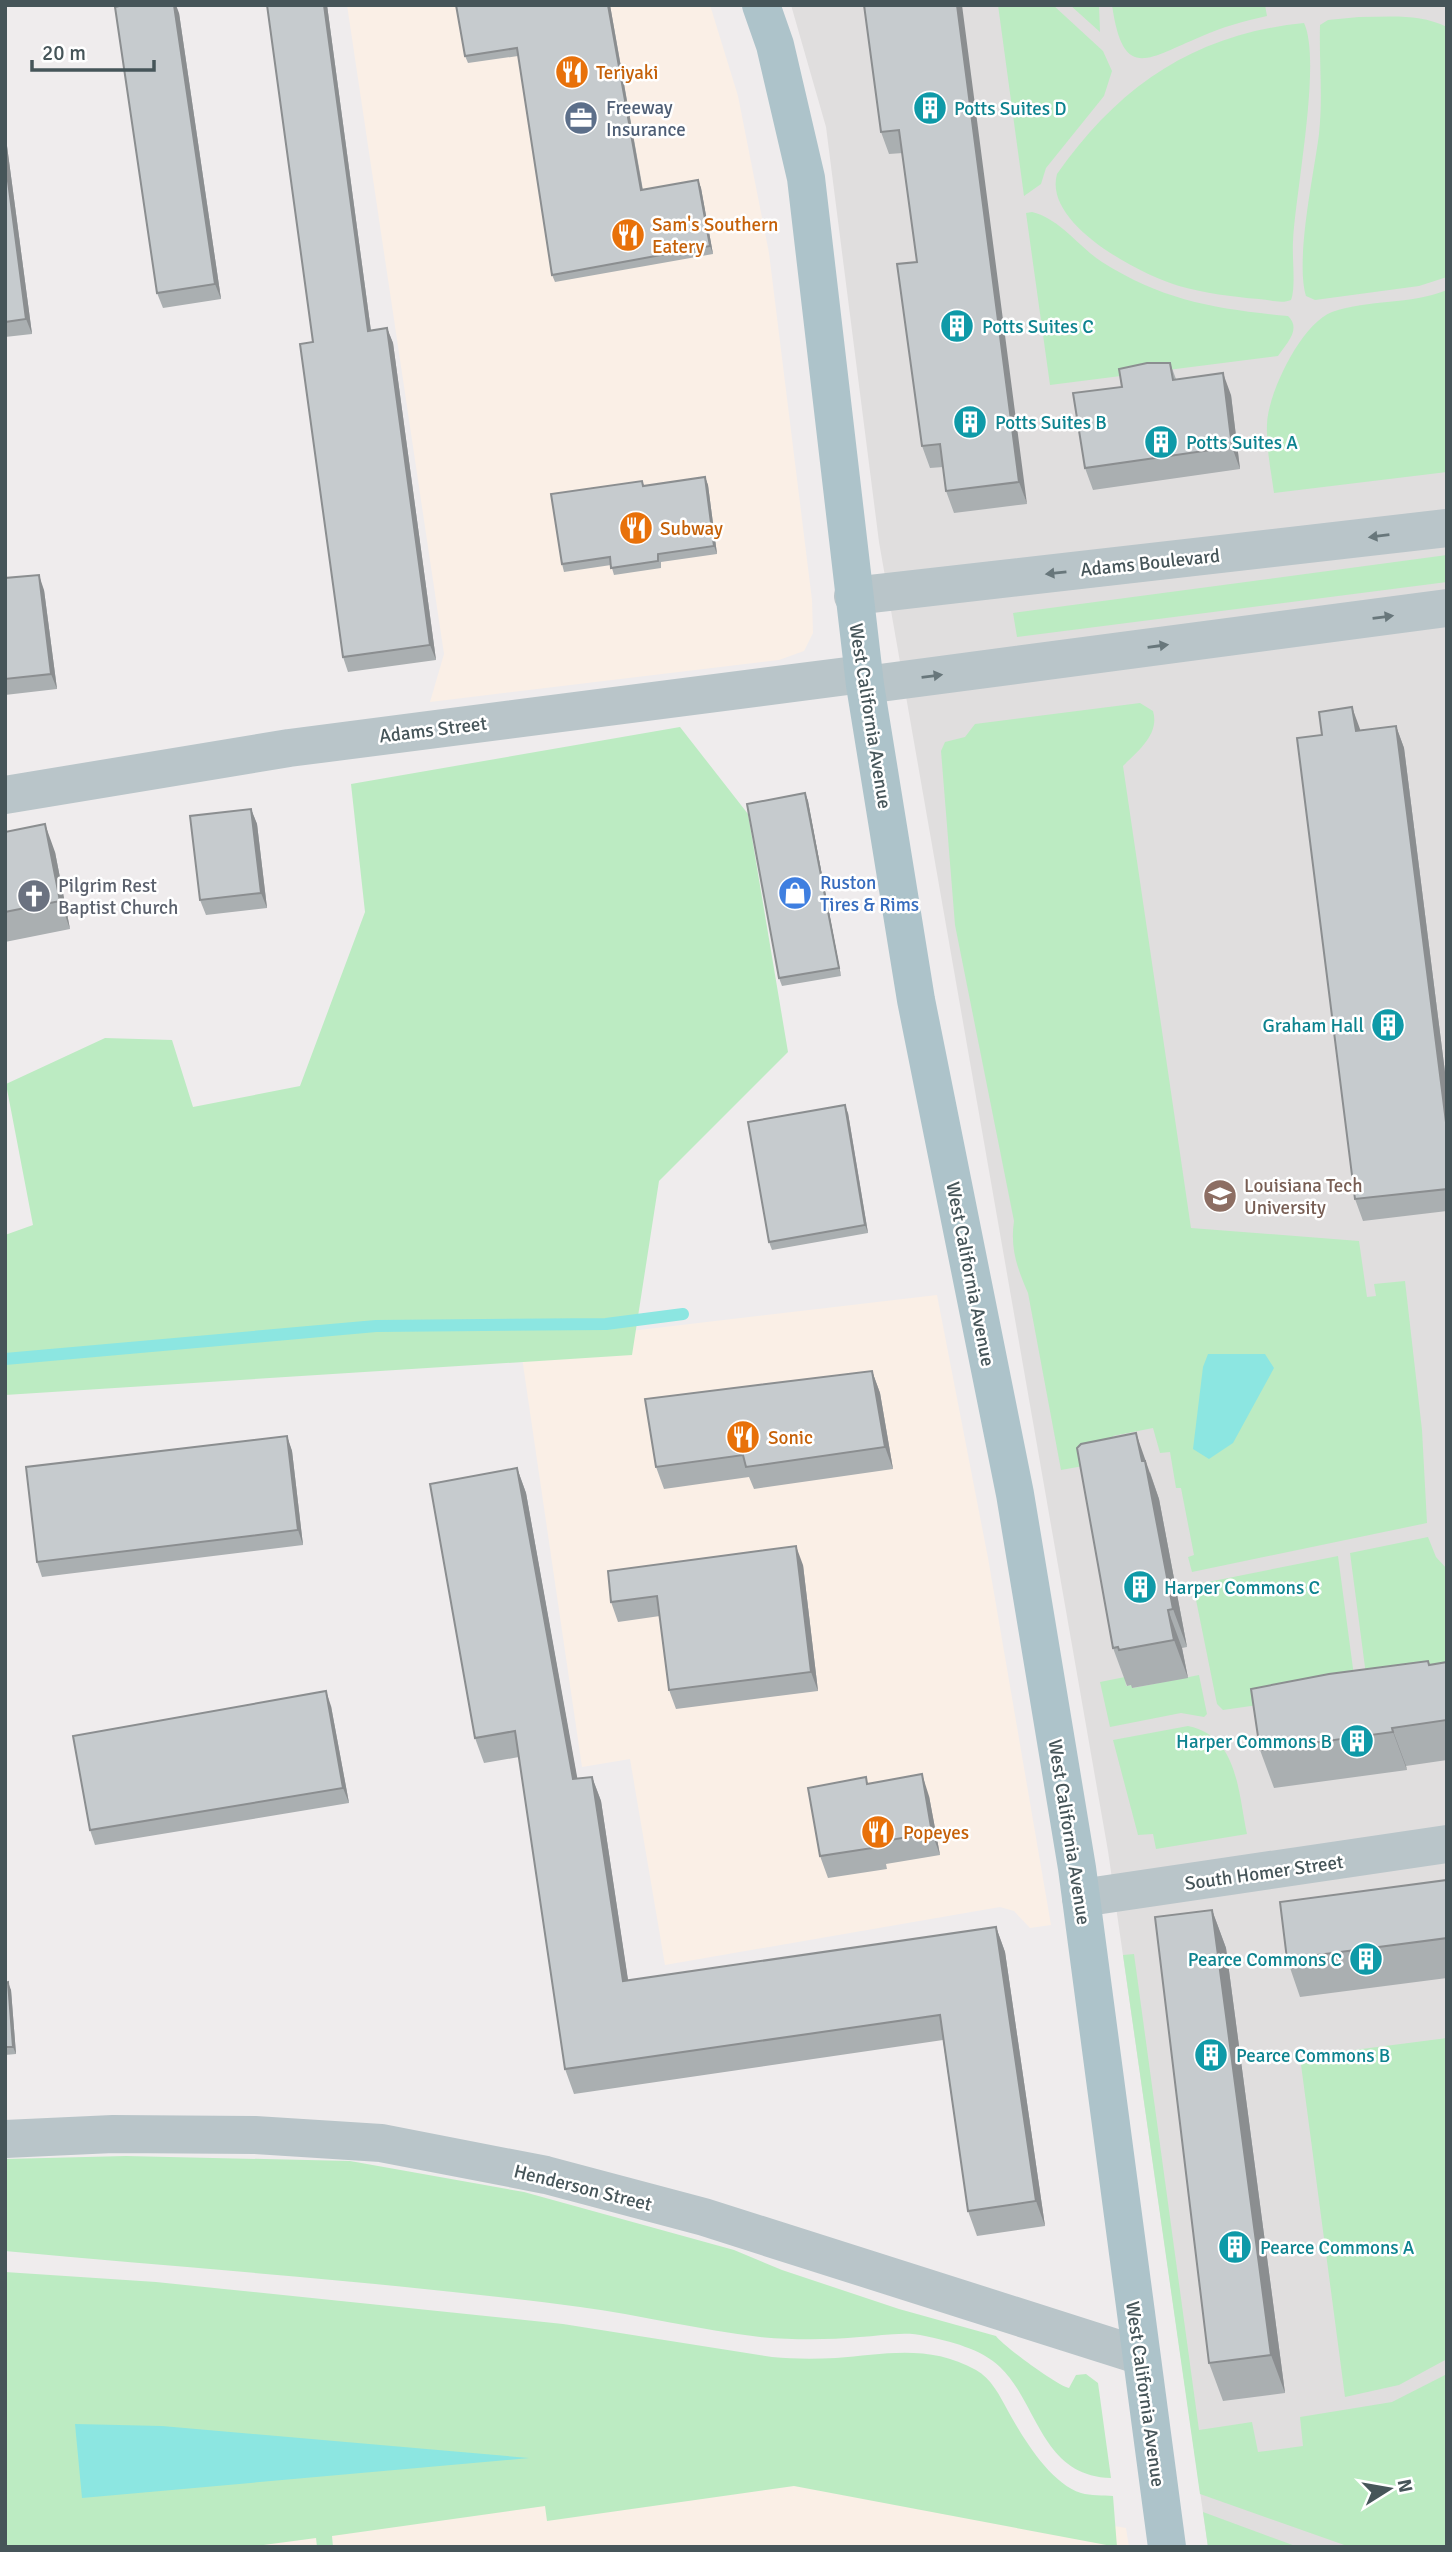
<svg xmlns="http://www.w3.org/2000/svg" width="1452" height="2552" viewBox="0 0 1452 2552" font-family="Signika,sans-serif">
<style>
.commercial{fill:#faefe6}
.education{fill:#e0dede}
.green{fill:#bcebc2}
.water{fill:#8ce6e1}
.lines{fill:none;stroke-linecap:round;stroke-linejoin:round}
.stream{stroke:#8ce6e1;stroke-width:12}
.minor{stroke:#b9c5c9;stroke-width:38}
.major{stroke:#adc3ca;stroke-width:38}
.wall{fill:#aaafb1}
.shaded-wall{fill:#8b8e90}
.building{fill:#c6cbce;stroke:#8b8e90;stroke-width:2}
.oneway{fill:#68777b}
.labels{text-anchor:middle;stroke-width:5;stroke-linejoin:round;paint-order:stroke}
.food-label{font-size:19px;fill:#c56008;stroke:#fff;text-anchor:start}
.service-label{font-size:19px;fill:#4e5e75;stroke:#fff;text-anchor:start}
.culture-label{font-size:19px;fill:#0d838f;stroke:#fff;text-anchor:start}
.street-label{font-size:19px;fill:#465559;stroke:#fff}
.shop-label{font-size:19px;fill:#366cbe;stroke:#fff;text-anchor:start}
.worship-label{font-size:19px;fill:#5b616d;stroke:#fff;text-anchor:start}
.education-label{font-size:19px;fill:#785e54;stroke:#fff;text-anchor:start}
</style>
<rect width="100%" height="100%" fill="#efeced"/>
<path class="commercial" d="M347 5H710L738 96 769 253 812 600 813 633 804 651 779 660 430 702 444 654Z
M937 1295 988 1558 1051 1925 1030 1928 1014 1911 1000 1907 665 1965 630 1759 582 1767 520 1344Z
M667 2450 1126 2528 1129 2547H5Z"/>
<path class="education" d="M791 5H1447V2547H1208L1108 1851 879 542 826 127Z"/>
<path class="green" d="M998 5H1053L1103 51 1112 71 1104 96 1046 168 1041 184 1024 196Z
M1070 5H1099L1100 32Z
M1112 5H1265L1267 16C1244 21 1222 27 1200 37 1147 59 1123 82 1112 5Z
M1359 17C1389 17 1419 13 1447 27V277L1419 286 1315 300 1306 296C1295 259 1314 174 1319 134 1323 97 1319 62 1320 25L1328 20Z
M1304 23C1322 61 1295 194 1293 242 1292 258 1296 287 1291 300 1282 304 1270 300 1259 299 1232 297 1205 293 1179 286 1139 274 1043 224 1057 174 1119 86 1194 34 1304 23Z
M1032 212C1059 218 1079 247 1102 262 1164 301 1216 309 1288 316 1302 329 1286 344 1278 356L1050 385 1026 213Z
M1447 290V472L1274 493C1271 471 1266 447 1267 424 1268 393 1301 324 1332 312 1369 299 1410 305 1447 290Z
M1447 555V582L1017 637 1013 613Z
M1140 703 1153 711C1160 734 1138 751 1123 766L1191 1228 1359 1241 1367 1297 1376 1296 1374 1284 1405 1281 1422 1430 1427 1523 1192 1572 1188 1557 1194 1555 1181 1488H1176L1170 1452 1160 1453 1153 1428 1113 1436 1117 1460 1061 1470 1028 1293C1017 1268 1010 1248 1014 1221L955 925 941 751 945 742 965 737 975 724Z
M680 727 748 814 788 1052 659 1181 632 1355 5 1395V1235L33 1225 6 1084 105 1038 172 1040 193 1107 300 1086 365 912 351 784Z
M1428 1537 1436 1557 1447 1569V1678L1366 1675 1350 1553Z
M1338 1556 1354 1676 1329 1695 1223 1710 1217 1704 1193 1585Z
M1199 1675 1207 1714 1204 1717 1181 1713 1110 1727 1100 1682 1125 1677 1126 1686 1132 1685 1133 1688Z
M1188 1726C1238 1736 1238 1792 1247 1834L1156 1849 1153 1834 1138 1835 1113 1740Z
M1134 1954 1199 2430 1252 2422 1258 2452 1303 2446 1300 2417 1392 2402 1447 2374V2547H1350L1200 2494 1123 1955Z
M1447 2038V2359L1399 2385 1345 2397 1300 2057Z
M126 2156 350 2161 524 2192 734 2250 782 2270 899 2309 996 2336C1002 2345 1058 2386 1069 2388L1076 2375 1086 2374 1098 2383 1111 2478C1041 2476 1038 2403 1000 2367 982 2349 949 2341 925 2336 905 2331 881 2336 860 2337 827 2340 794 2340 760 2337 700 2330 640 2315 580 2307 390 2282 197 2269 5 2251V2159Z
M5 2272 156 2282 563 2324 772 2357C793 2359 814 2359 836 2358 885 2354 930 2344 976 2370 991 2378 1000 2396 1008 2411 1023 2438 1050 2483 1081 2493 1091 2496 1103 2495 1113 2496L1117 2547 794 2486 547 2521 545 2506 332 2536 333 2547H317L316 2538 249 2547H5Z
M1203 2512 1298 2547H1208Z"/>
<path class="water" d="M1208 1354H1265L1274 1368 1233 1443 1209 1459 1193 1449 1203 1367Z
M75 2424 162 2426 529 2458 82 2498Z"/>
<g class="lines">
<path class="stream" d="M5 1359 376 1326 606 1324 683 1314"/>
<path class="minor" d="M853 596 1447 528
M865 685 1447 608
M5 795 289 748 863 674
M1081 1898 1447 1844
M5 2139 113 2134 255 2135 381 2143 546 2175 704 2217 1141 2356"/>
<path class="major" d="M761 5 775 45 806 178 865 685 916 1000 1015 1494 1077 1868 1167 2547"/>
</g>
<path class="wall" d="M327 5 371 331 387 328 393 343 436 660 348 672 343 657 313 342Z
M610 5 643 190 698 180 701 188 713 254 555 282 552 275 518 56 468 63 465 56Z
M864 5 1027 504 954 513 946 491 943 467 930 468 922 446 917 262 903 153 889 154 881 132Z
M179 13 221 299 163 308 157 293Z
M5 131 32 334 5 337Z
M1170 363 1176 379 1231 395 1240 469 1093 490 1085 468 1122 387Z
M705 477 708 485 717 554 661 562V568L614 575 611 565 564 572 562 564 642 481 644 486Z
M5 578 44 590 57 689 5 695Z
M1396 726 1404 748 1447 1088V1211L1363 1221 1355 1199 1361 730Z
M805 793 808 801 841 976 782 986 779 978Z
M251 809 257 824 267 908 206 915 200 900Z
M5 832 55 852 70 929 5 942Z
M848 1113 868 1233 772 1250 769 1242Z
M872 1371 880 1393 893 1469 754 1489 749 1477 664 1489 656 1467Z
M287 1436 292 1451 303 1545 42 1577 37 1562Z
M517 1468 526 1493 577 1779 592 1777 601 1801 628 1981 996 1927 1005 1952 1045 2226 977 2236 968 2211 943 2040 574 2094 565 2069 519 1757 484 1763 475 1738Z
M1150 1472 1159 1499 1187 1647 1182 1648 1188 1678 1132 1688 1131 1685 1127 1686 1113 1648Z
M803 1565 818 1691 676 1709 669 1690 660 1616 618 1622 611 1602Z
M1447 1662V1760L1406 1766 1407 1770 1274 1788 1260 1750 1430 1665Z
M331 1706 349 1803 95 1845 90 1830Z
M869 1784 929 1796 940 1855 886 1864 887 1869 828 1878 820 1856Z
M1447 1880V1978L1300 1997 1287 1959Z
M1212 1910 1226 1948 1285 2393 1223 2401 1209 2363Z
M5 1983 11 1990 16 2054 5 2055Z"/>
<path class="shaded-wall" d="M174 5H176L179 13 221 299 215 284Z
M324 5H327L373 346 368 331Z
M608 5H610L644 198 641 190Z
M957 5H962L1027 504 1019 482Z
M5 131 32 334 26 319 5 158Z
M698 180 701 188 713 254 710 246Z
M387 328 393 343 436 660 430 645Z
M1223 373 1231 395 1240 469 1232 447Z
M705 477 708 485 717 554 714 546Z
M39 575 44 590 57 689 51 674Z
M1352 707 1360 729 1364 753 1356 731Z
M1396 726 1404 748 1447 1088V1130Z
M805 793 808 801 841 976 839 968Z
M251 809 257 824 267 908 261 893Z
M45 824 55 852 70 929 60 901Z
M845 1105 848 1113 868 1233 865 1225Z
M872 1371 880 1393 893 1469 885 1447Z
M1136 1433 1159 1499 1187 1647 1173 1609Z
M287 1436 292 1451 303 1545 298 1530Z
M517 1468 526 1493 582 1804 573 1779Z
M796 1546 803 1565 818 1691 811 1672Z
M1168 1610 1182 1648 1188 1678 1174 1640Z
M326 1691 331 1706 349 1803 343 1788Z
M1392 1728 1406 1766 1407 1770 1393 1732Z
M922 1774 929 1796 940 1855 932 1833Z
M592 1777 601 1801 632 2006 623 1981Z
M1212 1910 1226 1948 1285 2393 1271 2355Z
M996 1927 1005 1952 1045 2226 1036 2201Z
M8 1982 11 1990 16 2054 13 2047Z"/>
<path class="building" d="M123 5H174L215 284 157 293 115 7Z
M267 5H324L368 331 387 328 430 645 343 657 300 344 313 342Z
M456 5H608L641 190 698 180 710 246 552 275 517 48 465 56Z
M864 5H957L1019 482 946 491 940 444 922 446 897 264 917 262 899 130 881 132Z
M5 158 26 319 5 322Z
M1147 363H1170L1173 380 1223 373 1232 447 1085 468 1073 393 1122 387 1119 369Z
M705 477 714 546 658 554V561L611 568 610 557 562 564 551 494 642 481 643 486Z
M39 575 51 674 5 679V578Z
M1352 707 1356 731 1396 726 1447 1130V1189L1355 1199 1297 738 1322 735 1319 712Z
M805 793 839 968 779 978 747 804Z
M251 809 261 893 200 900 190 816Z
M45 824 60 901 5 912V832Z
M845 1105 865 1225 769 1242 748 1122Z
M872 1371 885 1447 746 1467 743 1455 656 1467 645 1399Z
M1136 1433 1142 1461H1145L1173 1609 1168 1610 1174 1640 1119 1650 1118 1647 1113 1648 1077 1448 1081 1444Z
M287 1436 298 1530 37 1562 26 1467Z
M517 1468 573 1779 592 1777 623 1981 996 1927 1036 2201 968 2211 940 2015 565 2069 515 1731 475 1738 430 1484Z
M796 1546 811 1672 669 1690 657 1596 611 1602 608 1571Z
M1428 1661 1429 1665 1447 1662V1720L1392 1728 1393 1732 1260 1750 1251 1689 1329 1674Z
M326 1691 343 1788 90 1830 73 1736Z
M922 1774 932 1833 878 1842 879 1847 820 1856 808 1788 866 1777 867 1784Z
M1447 1880V1938L1287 1959 1280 1902Z
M1212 1910 1271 2355 1209 2363 1155 1917Z
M8 1982 13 2047H5V1983Z"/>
<defs><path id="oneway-solid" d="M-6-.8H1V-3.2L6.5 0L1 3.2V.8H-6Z" transform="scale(1.75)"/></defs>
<g class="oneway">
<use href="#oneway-solid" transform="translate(1379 536) rotate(173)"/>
<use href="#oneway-solid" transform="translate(1056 573) rotate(174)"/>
<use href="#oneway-solid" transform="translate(1383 617) rotate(-7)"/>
<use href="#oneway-solid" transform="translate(1158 646) rotate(-8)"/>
<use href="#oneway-solid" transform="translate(932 676) rotate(-7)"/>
</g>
<defs>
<g id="restaurant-disc" transform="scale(1.75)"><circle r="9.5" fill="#e8710a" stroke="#fff"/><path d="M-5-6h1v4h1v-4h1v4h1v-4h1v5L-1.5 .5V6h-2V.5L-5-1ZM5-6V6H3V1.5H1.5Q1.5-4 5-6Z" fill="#fff"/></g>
<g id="building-disc" transform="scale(1.75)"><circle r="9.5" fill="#0f9aa8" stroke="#fff"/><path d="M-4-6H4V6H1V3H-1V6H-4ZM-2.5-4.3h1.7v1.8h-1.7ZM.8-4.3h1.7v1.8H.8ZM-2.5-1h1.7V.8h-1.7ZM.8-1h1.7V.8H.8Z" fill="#fff"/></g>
<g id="office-disc" transform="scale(1.75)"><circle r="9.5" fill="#5c6f8a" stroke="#fff"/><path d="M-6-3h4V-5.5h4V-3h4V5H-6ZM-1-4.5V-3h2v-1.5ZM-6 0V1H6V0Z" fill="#fff"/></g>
<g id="shop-disc" transform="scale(1.75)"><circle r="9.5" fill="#3f7fe0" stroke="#fff"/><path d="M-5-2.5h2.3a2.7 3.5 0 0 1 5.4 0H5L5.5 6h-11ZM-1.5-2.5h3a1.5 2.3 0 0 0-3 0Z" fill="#fff"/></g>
<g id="church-disc" transform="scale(1.75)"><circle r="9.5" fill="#6b7280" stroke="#fff"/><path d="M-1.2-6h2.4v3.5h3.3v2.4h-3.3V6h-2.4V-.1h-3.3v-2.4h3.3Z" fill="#fff"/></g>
<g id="university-disc" transform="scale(1.75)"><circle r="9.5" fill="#8d6e63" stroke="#fff"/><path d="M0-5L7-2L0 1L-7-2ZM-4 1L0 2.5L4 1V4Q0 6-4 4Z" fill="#fff"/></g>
</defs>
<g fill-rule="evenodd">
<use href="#restaurant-disc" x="572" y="72"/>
<use href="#building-disc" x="930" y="108"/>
<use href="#office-disc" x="581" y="118"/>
<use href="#restaurant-disc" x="628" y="235"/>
<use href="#building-disc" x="957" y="326"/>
<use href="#building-disc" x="970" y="422"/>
<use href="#building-disc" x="1161" y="442"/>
<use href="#restaurant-disc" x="636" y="528"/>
<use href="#shop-disc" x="795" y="893"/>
<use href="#church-disc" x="34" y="896"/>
<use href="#building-disc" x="1388" y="1025"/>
<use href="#university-disc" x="1220" y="1196"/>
<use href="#restaurant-disc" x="743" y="1437"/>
<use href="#building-disc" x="1140" y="1587"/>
<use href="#building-disc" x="1357" y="1741"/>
<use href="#restaurant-disc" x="878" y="1832"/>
<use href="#building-disc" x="1366" y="1959"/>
<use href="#building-disc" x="1211" y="2055"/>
<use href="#building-disc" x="1235" y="2247"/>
</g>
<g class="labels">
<g class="food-label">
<text x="596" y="79">Teriyaki</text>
<text x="652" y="231">Sam's Southern<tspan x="652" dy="22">Eatery</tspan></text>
<text x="660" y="535">Subway</text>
<text x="768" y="1444">Sonic</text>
<text x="903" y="1839">Popeyes</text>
</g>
<g class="service-label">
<text x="606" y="114">Freeway<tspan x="606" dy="22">Insurance</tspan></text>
</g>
<g class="culture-label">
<text x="954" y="115">Potts Suites D</text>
<text x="982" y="333">Potts Suites C</text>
<text x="995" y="429">Potts Suites B</text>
<text x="1186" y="449">Potts Suites A</text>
<text x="1364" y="1032" text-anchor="end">Graham Hall</text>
<text x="1164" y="1594">Harper Commons C</text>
<text x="1332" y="1748" text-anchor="end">Harper Commons B</text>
<text x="1342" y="1966" text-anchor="end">Pearce Commons C</text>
<text x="1236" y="2062">Pearce Commons B</text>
<text x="1260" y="2254">Pearce Commons A</text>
</g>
<g class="street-label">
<text transform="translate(1150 562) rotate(-6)" y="7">Adams Boulevard</text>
<text transform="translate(871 716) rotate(81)" y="7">West California Avenue</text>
<text transform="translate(433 729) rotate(-7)" y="7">Adams Street</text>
<text transform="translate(971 1274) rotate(79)" y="7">West California Avenue</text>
<text transform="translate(1070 1832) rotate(81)" y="7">West California Avenue</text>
<text transform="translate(1264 1872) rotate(-8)" y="7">South Homer Street</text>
<text transform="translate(583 2187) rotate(14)" y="7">Henderson Street</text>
<text transform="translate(1146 2394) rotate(82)" y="7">West California Avenue</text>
</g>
<g class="shop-label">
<text x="820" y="889">Ruston<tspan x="820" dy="22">Tires &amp; Rims</tspan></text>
</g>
<g class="worship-label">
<text x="58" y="892">Pilgrim Rest<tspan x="58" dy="22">Baptist Church</tspan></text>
</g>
<g class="education-label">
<text x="1244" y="1192">Louisiana Tech<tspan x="1244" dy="22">University</tspan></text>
</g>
</g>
<rect width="1452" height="2552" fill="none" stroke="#465559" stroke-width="14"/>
<g transform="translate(1389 2489) rotate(79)" stroke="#ffffff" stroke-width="5" paint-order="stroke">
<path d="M0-5L12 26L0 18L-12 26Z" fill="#465559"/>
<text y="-10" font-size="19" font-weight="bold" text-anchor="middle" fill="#465559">N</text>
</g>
<path d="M32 60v10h122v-10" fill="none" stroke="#465559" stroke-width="3.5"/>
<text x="42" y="60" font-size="21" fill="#465559" stroke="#ffffff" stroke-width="5" paint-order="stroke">20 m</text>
</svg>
